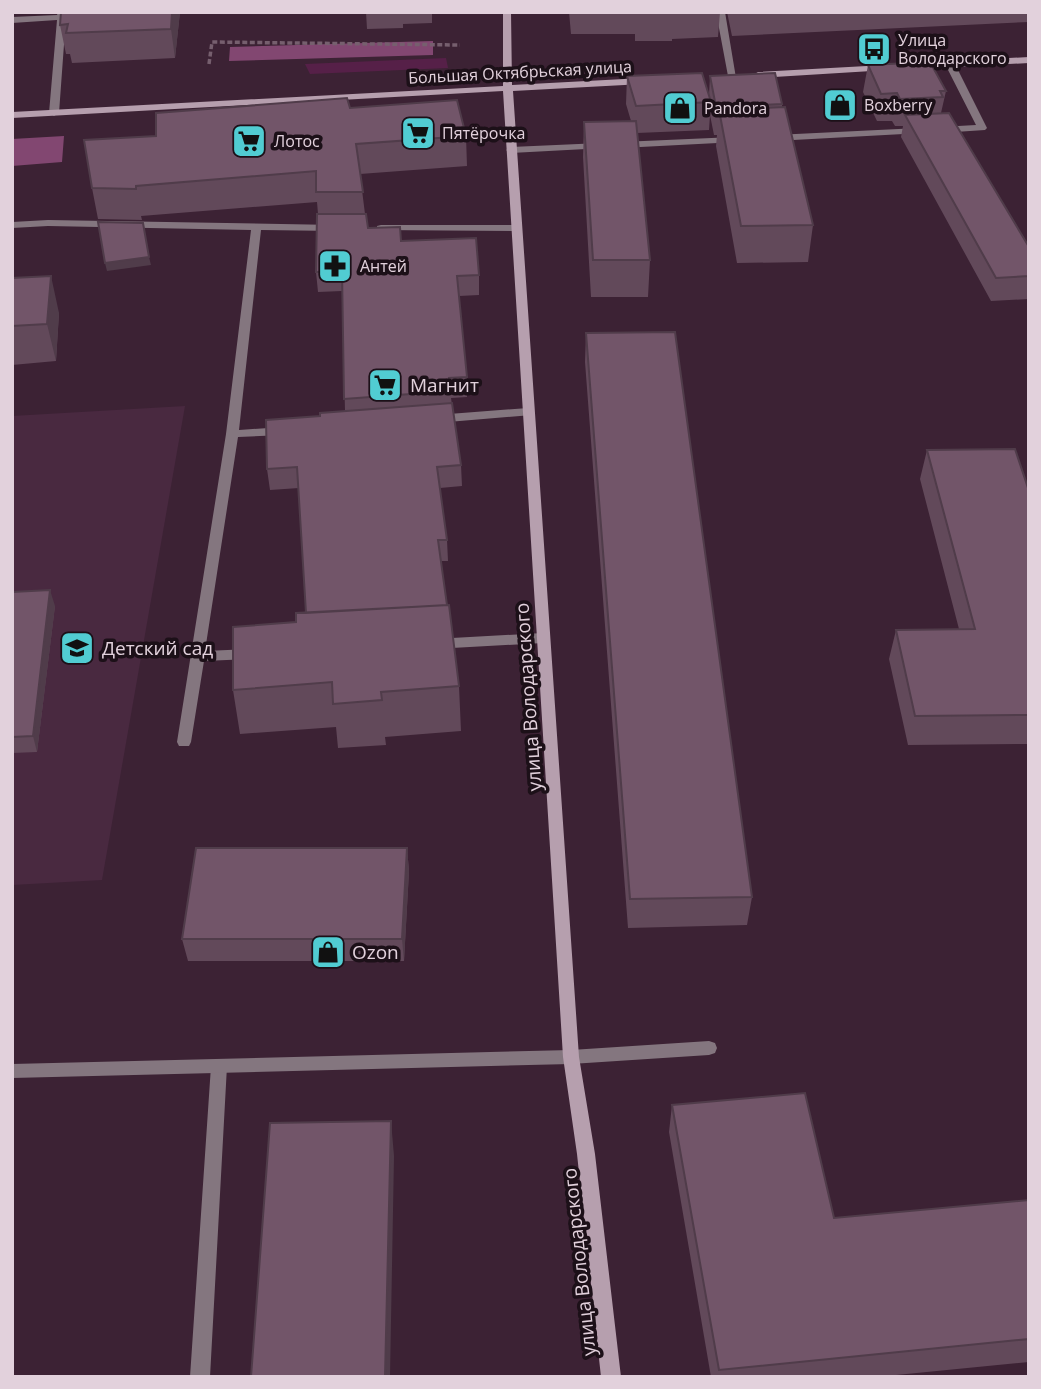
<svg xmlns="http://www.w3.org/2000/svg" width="1041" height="1389" viewBox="0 0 1041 1389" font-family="'Open Sans',sans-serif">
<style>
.built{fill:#492940}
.green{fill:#562048}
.forest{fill:#824771}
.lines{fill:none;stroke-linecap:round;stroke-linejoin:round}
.path{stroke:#765f6e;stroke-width:3.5;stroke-dasharray:5 2.5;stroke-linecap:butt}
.lane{fill:#84767f;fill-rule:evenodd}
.street{fill:#84767f;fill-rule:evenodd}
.secondary{fill:#b69fae;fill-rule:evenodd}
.wall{fill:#62495a}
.shaded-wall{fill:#503c4a}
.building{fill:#725569;stroke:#503c4a;stroke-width:2}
.labels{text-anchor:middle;stroke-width:7;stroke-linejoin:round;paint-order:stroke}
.far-poi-label{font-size:16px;fill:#e2d1dc;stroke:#1c1018;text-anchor:start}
.far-street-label{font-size:16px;fill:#e2d1dc;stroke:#1c1018}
.poi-label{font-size:19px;fill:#e2d1dc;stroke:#1c1018;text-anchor:start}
.street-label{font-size:19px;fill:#e2d1dc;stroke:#1c1018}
</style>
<rect width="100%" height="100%" fill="#3c2234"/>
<path class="built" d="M185 406 102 880 12 885V416Z"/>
<path class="green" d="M446 58 448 68 310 74 305 64Z"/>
<path class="forest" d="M433 41V55L229 61 230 47Z
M64 136 62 162 12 166V139Z"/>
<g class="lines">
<path class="path" d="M209 64 212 42 460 45"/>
<path class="lane" d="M58 12H66V17L59 113 54 116 49 113 57 20 12 23V17L57 15Z
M716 12H725L736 78 728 76Z
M950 61 955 64 987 128 985 130 940 133 935 130 940 127 976 125 945 64Z
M919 128 922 129V133L775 141 770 138 775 135Z
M734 137 739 140 737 142 621 148 616 145 621 142Z
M601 143 606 146 605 148 511 153 506 150 511 147Z
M48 220 336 225 341 228 336 231 261 230 239 430 283 427 289 431 283 435 238 437 205 651 250 649 257 654 250 659 204 661 191 742 189 746H179L177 742 226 434 251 230 48 226 12 228V222Z
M381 225H516L521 228 516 231 377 230V226Z
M528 408 532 409V415L436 423 430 419 436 415Z
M543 633 550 638 543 643 434 649 427 644 434 639Z
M709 1041 715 1043 717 1048 715 1053 709 1055 571 1064 565 1062 563 1057 565 1052 571 1050Z
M219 1059 225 1061 227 1066 210 1377H190L211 1066 213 1061Z"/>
<path class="street" d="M571 1050 577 1052 579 1057 577 1062 571 1064 12 1078V1064Z"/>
<path class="secondary" d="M503 12H511L512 85 643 78 648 81 643 84 513 91 579 1057 595 1154 621 1377H601L577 1154 563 1057 503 91 12 118V112L503 86Z
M1029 57V63L915 69 910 66 915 63Z
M885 65 890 68 888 70 758 78 753 75 758 72Z"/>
</g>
<path class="wall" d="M61 12H180L175 58 72 63 70 54H66L60 25Z
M366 12H432V23L403 24V28L367 29Z
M569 12H720L718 37 672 39V41H635V34H571Z
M727 12H1029V22L732 36Z
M868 65 946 91 941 113 1029 247V299L991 301 901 137 903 126H895L892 121H877L863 92Z
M627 76 709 95 710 76 782 104V107L813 225 808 262 737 263 716 146 717 135H714L710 115 709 130 637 133 650 260 648 297H591L583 157 584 122 631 121 626 104Z
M350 108 466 136 467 166 360 174 365 214 368 228 479 275V295L459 296 467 377V397L451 398 461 465 462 486 440 488 447 540 448 561H441L459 686 461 731 385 737 386 745 338 748 336 727 240 734 233 690 306 613 299 488 270 490 267 469 320 416 345 411 342 291 318 292 316 272 318 214 317 202 141 216 142 220 98 219 92 188 156 136Z
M12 278 59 313 56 361 12 365Z
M586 333 752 897 747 925 628 928 585 362Z
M927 450 1029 491V744L908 745 889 659 896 630 959 629 920 479Z
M12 592 55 606 37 752 12 753Z
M407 848 409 871 404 961H188L182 939Z
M672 1105 834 1218 1029 1200V1362L876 1377H711L669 1132Z"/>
<path class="shaded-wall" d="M172 12H180L175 58 171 29Z
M149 257 151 265 107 271 105 263Z
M51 276 59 313 56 361 47 324Z
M50 590 55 606 37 752 33 736Z
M407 848 409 871 404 961 402 939Z
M391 1121 394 1156 390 1377H385Z"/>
<path class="building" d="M61 12H172L171 29 66 33 68 24 60 25Z
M930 62 946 91H940L943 97 900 99 897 93 881 94 868 65Z
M702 73 711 102 636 106 627 76Z
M775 73 782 104 716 107 710 76Z
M347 98 350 108 457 100 466 136 356 144 363 192H316V171L136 186V189L92 188 84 140 156 136V113Z
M785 107 813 225 741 226 719 110Z
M949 113 1029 247V276L996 278 905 115Z
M636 121 650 260H593L584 122Z
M317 214H366L368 228 400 227 401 241 476 238 479 275 457 276 467 377 449 378 451 391 344 399 342 271 316 272Z
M98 222 143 223 149 257 105 263Z
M51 276 47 324 12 326V278Z
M675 332 752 897 630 899 586 333Z
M452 403 461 465 437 467 447 540H438L447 605 306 613 297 467 267 469 266 420 320 416V413Z
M1015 449 1029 491V715L915 716 896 630 975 629 927 450Z
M50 590 33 736 12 737V592Z
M449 605 459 686 381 692 382 700 333 704 332 682 233 690V627L296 622V613Z
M196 848H407L402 939H182Z
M805 1093 834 1218 1029 1200V1339L719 1370 672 1105Z
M391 1121 385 1377H251L270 1123Z"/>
<defs>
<g id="bus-square" transform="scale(1.75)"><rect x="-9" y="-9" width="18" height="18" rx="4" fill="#51ccd2" stroke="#1c1018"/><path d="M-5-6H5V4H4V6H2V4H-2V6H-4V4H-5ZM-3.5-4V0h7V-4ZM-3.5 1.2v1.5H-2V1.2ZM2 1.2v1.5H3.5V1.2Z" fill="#111"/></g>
<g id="shop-square" transform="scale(1.75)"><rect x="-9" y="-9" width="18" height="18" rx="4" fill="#51ccd2" stroke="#1c1018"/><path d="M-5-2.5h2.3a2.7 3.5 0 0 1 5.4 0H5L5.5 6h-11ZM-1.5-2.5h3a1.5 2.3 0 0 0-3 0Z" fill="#111"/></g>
<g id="supermarket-square" transform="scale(1.75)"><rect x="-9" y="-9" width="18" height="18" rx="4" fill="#51ccd2" stroke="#1c1018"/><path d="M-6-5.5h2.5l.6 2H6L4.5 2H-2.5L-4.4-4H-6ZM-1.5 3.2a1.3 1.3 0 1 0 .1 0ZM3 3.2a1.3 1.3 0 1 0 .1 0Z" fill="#111"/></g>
<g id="pharmacy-square" transform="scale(1.75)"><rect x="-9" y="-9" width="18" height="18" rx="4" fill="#51ccd2" stroke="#1c1018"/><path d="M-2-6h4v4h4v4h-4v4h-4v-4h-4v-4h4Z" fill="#111"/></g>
<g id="school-square" transform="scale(1.75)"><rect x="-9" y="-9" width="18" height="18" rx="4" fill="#51ccd2" stroke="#1c1018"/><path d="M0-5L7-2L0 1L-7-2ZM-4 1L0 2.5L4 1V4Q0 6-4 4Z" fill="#111"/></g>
</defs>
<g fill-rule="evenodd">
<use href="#bus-square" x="874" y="49"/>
<use href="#shop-square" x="840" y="105"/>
<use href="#shop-square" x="680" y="108"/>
<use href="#supermarket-square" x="418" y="133"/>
<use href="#supermarket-square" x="249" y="141"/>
<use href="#pharmacy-square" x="335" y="266"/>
<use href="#supermarket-square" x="385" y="385"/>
<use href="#school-square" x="77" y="648"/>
<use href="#shop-square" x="328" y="952"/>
</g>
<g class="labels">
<g class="far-poi-label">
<text x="898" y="46">Улица<tspan x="898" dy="18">Володарского</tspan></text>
<text x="864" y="111">Boxberry</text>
<text x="704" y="114">Pandora</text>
<text x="442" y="139">Пятёрочка</text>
<text x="274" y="147">Лотос</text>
<text x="360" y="272">Антей</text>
</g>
<g class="far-street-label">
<text transform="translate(520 72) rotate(-3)" y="6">Большая Октябрьская улица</text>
</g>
<g class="poi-label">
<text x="410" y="392">Магнит</text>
<text x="102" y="655">Детский сад</text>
<text x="352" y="959">Ozon</text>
</g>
<g class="street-label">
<text transform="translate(528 697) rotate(-94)" y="7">улица Володарского</text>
<text transform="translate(579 1262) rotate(-96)" y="7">улица Володарского</text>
</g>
</g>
<rect width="1041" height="1389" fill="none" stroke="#e2d1dc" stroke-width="28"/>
</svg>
